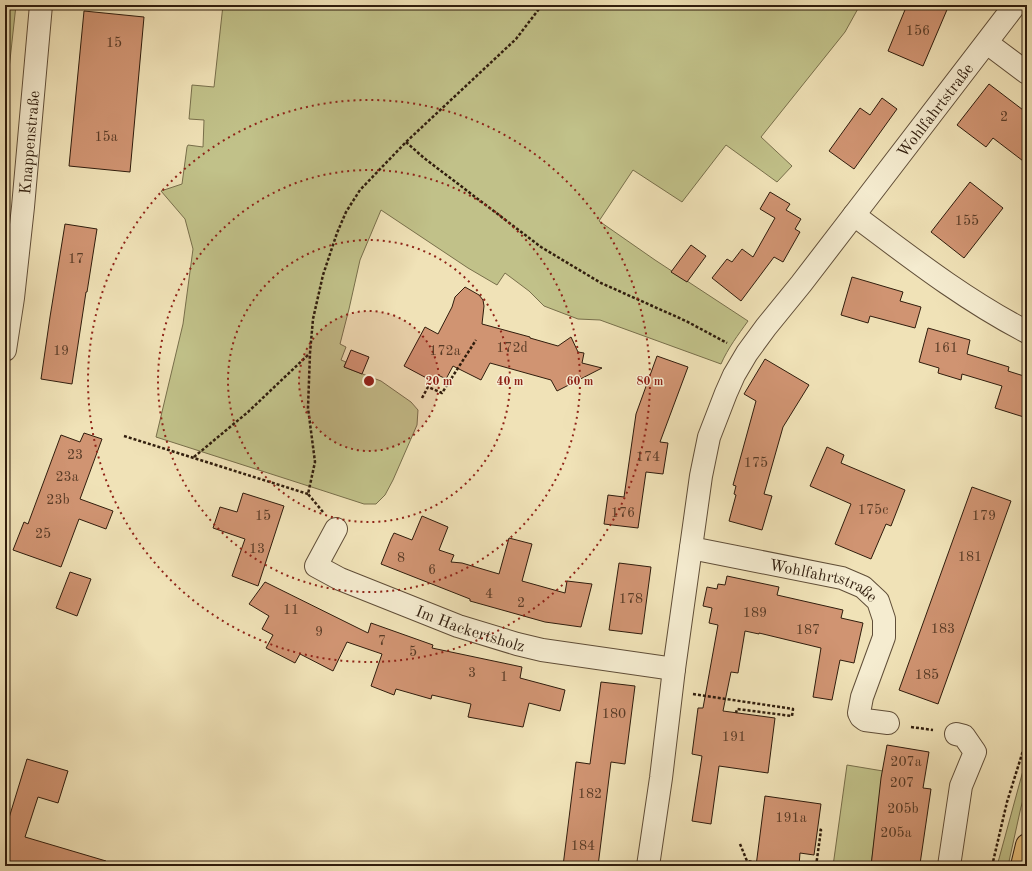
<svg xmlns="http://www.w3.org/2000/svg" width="1032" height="871" viewBox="0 0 1032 871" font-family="'Old Standard TT',serif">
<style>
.green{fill:#c1c189;stroke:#786f4b}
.building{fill:#d09472;stroke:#301d0d}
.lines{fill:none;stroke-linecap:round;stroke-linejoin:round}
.minor-casing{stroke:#604e38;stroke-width:24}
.major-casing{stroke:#301d0d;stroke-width:24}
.path{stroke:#301d0d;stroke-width:2.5;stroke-dasharray:3 2;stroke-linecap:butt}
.minor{stroke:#f5ecd0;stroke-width:22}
.major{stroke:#e8c17c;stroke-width:22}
.ring{fill:none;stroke:#8f2418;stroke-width:2;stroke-dasharray:2 4}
.labels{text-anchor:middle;stroke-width:3;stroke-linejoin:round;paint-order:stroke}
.number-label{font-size:14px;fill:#583b26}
.street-label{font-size:16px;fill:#301d0d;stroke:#f5ecd0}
.centre{fill:#8f2418;stroke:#f5ecd0;stroke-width:2}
.ring-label{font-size:12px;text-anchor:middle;font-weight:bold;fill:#8f2418;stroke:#f5ecd0;stroke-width:3;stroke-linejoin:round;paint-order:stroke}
</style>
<rect width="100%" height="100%" fill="#f0e2b7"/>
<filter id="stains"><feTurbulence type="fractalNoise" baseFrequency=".005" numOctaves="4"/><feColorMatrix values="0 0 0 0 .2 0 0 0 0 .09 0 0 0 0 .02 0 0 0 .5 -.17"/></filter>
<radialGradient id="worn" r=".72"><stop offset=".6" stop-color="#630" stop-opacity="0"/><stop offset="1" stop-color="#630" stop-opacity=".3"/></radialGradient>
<path class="green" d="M5 5H16L5 106Z
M223 5H860L845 32 761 137 792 166 777 182 726 145 682 202 633 170 599 221 655 260 748 321C738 335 728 348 721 364L600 320 578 319 544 306 529 291 505 273 497 285 468 268 381 210 360 260 349 309 340 344 346 347 341 360 346 362 344 367 381 381 411 402 418 410 417 425 393 480 385 495 376 504H364L324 491 156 437 183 324 193 249 185 219 161 191 182 184 187 147 188 145 203 147 204 120 189 119 192 85 214 87Z
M1027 756V787L1021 807 1008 866H997Z
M847 765 883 771 871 866H833Z"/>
<path class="building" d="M907 5H949L923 66 888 51Z
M84 11 144 17 130 172 69 166Z
M989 84 1027 113V164L993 138 986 147 957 125Z
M882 98 897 109 854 169 829 151 860 108 870 115Z
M970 182 1003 208 964 258 931 232Z
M770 192 790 204 786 210 801 219 795 229 800 232 783 262 774 257 741 301 712 278 727 259 732 262 742 249 753 257 775 218 760 209Z
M65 224 97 229 87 292H86L72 384 41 379 50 317Z
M691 245 706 256 687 282 671 272Z
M852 277 903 292 900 301 921 307 915 328 870 316 868 323 841 315Z
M465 287 479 295 483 300 484 306 482 324 530 337V338L558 346 571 337 578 352 584 353 582 363 602 368 557 391 551 380 490 363 481 380 453 366 446 379 438 375 434 382 404 366 425 327 438 334 452 307 455 297Z
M928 328 970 340 967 354 1009 367 1008 371 1027 377V418L995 408 1002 386 962 374 961 380 938 373 939 368 919 362Z
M351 350 369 357 362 374 344 367Z
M657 356 688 367 660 442 668 443 663 474 646 472 638 528 604 524 608 495 624 497 636 414Z
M765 359 809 385 783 427 764 494 772 496 762 530 729 521 736 495 734 494 736 486 733 485 756 401 744 394Z
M84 433 102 439 80 499 113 511 106 529 79 519 61 567 13 550 24 522 28 524 61 435 80 442Z
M827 447 844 455 841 463 905 490 891 526 886 524 871 559 835 544 851 504 810 486Z
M972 487 1011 501 938 704 899 690Z
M243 493 284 506 258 586 232 576 245 539 213 528 220 507 237 512Z
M422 516 448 527 439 550 454 555 451 562 462 563 499 574 509 538 532 544 522 581 565 593 567 581 592 584 581 627 545 622 470 601V599L381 564 391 539 394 533 412 540Z
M619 563 651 567 642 634 609 630Z
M70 572 91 579 77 616 56 608Z
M727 576 779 587 777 595 843 610 841 618 863 623 854 663 840 660 832 700 813 697 821 648 759 633V634L745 631 738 673 731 672 723 711 775 718 768 773 719 766 711 824 692 821 702 756 692 754 698 708H703L718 625 709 623 712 608 703 606 707 587 717 589 718 584 725 585Z
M265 582 368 633 371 623 433 645 432 648 522 667 520 678 565 690 560 711 529 703 523 727 468 717 471 704 432 695 431 699 396 689 394 695 371 686 382 654 347 642 333 671 300 654 295 663 266 648 273 635 262 629 269 616 249 604Z
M601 682 635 686 625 764 611 762 598 866H563L576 762 590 764Z
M887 745 929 752 923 788 931 789 920 864 913 862V866H871L881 778Z
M27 759 68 771 58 803 38 797 25 837 106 861 105 866H5V831Z
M765 796 821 804 814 855 800 853 799 866H756Z"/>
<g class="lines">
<g class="minor-casing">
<g id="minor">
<path d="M987 43 1027 73"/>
<path d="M854 215C910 257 965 300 1027 332"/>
<path id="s1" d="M5 350 13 298 23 207 41 5"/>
<path id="s2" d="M336 529 316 566 340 579 458 626 517 644 542 650 674 669"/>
<path id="s3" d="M691 548 842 578 863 587 878 601 884 619V637L862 697 859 713 861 717 865 720 888 723"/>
<path id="s4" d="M648 866 661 778 674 669 701 476 709 437 726 393 734 375 747 353 766 327 801 284 854 215 1015 5"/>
<path d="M949 866 961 786 975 752 964 736 956 734"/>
</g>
</g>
<g class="major-casing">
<path id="major" d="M1022 866 1027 845"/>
</g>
<path class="path" d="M406 142 424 158 541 247 601 283 686 321 727 343
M422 398 428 387 442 393 476 340
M124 436 308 494
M194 457 248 412 309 354
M323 512 308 494 315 462 308 408 310 353 313 319 323 275 337 233 346 212 360 190 406 142 516 39 542 5
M693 694 793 709 792 716 737 709 736 713
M911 727 933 730
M740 844 747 861 777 866
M816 866 821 830 818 829
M992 866 1007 802 1027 738"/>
<use href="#minor" class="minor"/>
<use href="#major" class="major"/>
</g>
<circle cx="369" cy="381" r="70" fill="#8f2418" fill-opacity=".12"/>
<g class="ring">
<circle cx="369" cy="381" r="70"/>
<circle cx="369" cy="381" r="141"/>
<circle cx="369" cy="381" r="211"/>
<circle cx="369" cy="381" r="281"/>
</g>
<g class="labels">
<g class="number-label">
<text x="918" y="35">156</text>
<text x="114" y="47">15</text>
<text x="1004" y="121">2</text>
<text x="106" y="141">15a</text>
<text x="967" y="225">155</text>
<text x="76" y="263">17</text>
<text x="512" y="352">172d</text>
<text x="946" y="352">161</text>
<text x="61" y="355">19</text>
<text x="445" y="355">172a</text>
<text x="75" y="459">23</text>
<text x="648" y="461">174</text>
<text x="756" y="467">175</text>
<text x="67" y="481">23a</text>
<text x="58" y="504">23b</text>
<text x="873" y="514">175c</text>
<text x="623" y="517">176</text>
<text x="263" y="520">15</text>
<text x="984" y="520">179</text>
<text x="43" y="538">25</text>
<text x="257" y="553">13</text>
<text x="970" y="561">181</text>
<text x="401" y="562">8</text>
<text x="432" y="574">6</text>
<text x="489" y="598">4</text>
<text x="631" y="603">178</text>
<text x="521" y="607">2</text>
<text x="291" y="614">11</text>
<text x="755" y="617">189</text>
<text x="943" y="633">183</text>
<text x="808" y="634">187</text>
<text x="319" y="636">9</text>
<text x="382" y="645">7</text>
<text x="413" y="656">5</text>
<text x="472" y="677">3</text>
<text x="927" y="679">185</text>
<text x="504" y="681">1</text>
<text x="614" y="718">180</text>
<text x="734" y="741">191</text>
<text x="906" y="766">207a</text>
<text x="902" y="787">207</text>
<text x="590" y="798">182</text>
<text x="903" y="813">205b</text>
<text x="791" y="822">191a</text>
<text x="896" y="837">205a</text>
<text x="583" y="850">184</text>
</g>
<g class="street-label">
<text dy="6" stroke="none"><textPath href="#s4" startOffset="833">Wohlfahrtstraße</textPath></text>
<text dy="6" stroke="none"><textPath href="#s1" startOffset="209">Knappenstraße</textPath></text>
<text dy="6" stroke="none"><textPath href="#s3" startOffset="137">Wohlfahrtstraße</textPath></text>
<text dy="6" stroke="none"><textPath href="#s2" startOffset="209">Im Hackertsholz</textPath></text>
</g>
</g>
<circle cx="369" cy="381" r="6" class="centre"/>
<g class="ring-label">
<text x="439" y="385">20 m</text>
<text x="510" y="385">40 m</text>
<text x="580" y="385">60 m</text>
<text x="650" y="385">80 m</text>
</g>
<rect width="1032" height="871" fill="none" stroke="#f0e2b7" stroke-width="20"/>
<rect x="6" y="6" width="1020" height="859" fill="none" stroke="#301d0d" stroke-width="2"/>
<rect x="10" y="10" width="1012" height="851" fill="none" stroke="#301d0d"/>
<rect width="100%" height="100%" filter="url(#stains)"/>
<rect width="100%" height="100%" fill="url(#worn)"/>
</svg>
